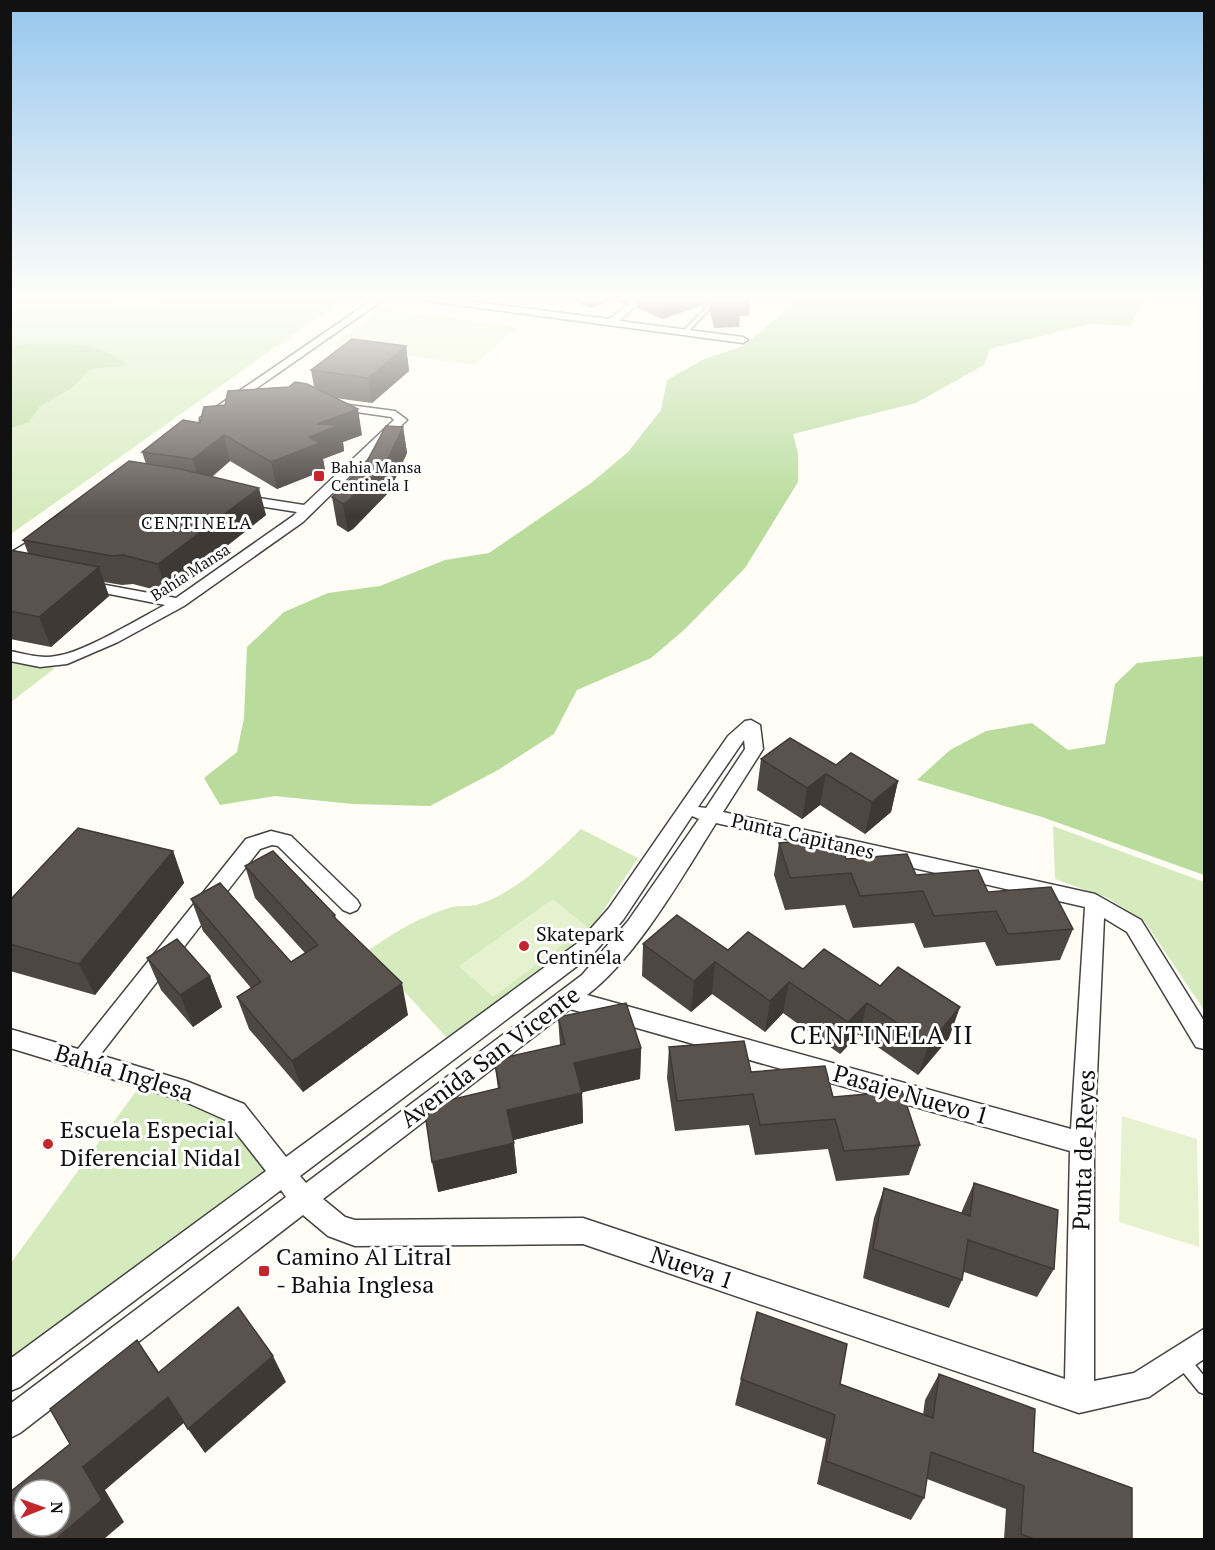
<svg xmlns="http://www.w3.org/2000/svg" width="1215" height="1550" viewBox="0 0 1215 1550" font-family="'PT Serif',serif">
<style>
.green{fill:#d5ebbd}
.forest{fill:#b9dc9c}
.pitch{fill:#e6f2cf}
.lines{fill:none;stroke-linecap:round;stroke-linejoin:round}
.service-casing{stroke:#444;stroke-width:3}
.minor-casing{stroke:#444;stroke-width:3}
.service{fill:#fff;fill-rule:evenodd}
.minor{fill:#fff;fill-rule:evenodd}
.wall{fill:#4d4742}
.shaded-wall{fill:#3f3936}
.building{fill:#5a524d;stroke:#3f3936;stroke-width:1.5;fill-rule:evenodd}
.poi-dot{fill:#c4262e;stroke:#fff;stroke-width:2}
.labels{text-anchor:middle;stroke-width:6;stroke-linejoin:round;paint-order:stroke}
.far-poi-label{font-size:16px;fill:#111;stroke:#fff;text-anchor:start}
.far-street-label{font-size:16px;fill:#111;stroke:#fff}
.far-neighbourhood-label{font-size:18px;letter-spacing:1.5px;fill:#111;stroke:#fff}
.street-label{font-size:20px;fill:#111;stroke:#fff}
.poi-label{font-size:20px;fill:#111;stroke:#fff;text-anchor:start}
.near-street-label{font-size:24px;fill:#111;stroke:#fff}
.near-poi-label{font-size:24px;fill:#111;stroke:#fff;text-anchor:start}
.near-neighbourhood-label{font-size:26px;letter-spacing:1.5px;fill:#111;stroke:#fff}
</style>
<rect width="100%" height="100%" fill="#fffdf5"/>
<path class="green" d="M11 298H345L11 534Z
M12 659 55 668 11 702Z
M1053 826 1204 882V1010L1145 922 1108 898 1055 879Z
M581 829 638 858 593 926 564 952 447 1038 367 951C393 934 418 917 449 908 457 905 467 907 476 905 514 895 554 855 581 829Z
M142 1083 232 1115 273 1170 11 1361V1263Z"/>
<path class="forest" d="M801 298H1144L1131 326 1090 324 990 349 984 365 916 403 793 434 798 453V482L745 568 684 630 651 658 577 690 554 734 498 770 430 806 352 804 275 796 220 805 204 778 237 752 244 718 247 647 284 612 328 593 380 586 445 560 489 553 591 483 628 452 661 410 667 380 702 360 743 346Z
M11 345C48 345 92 337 124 362V366L90 369 72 388 40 406 29 422 11 428Z
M1204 656V875L1042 817 917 780 950 750 986 731 1032 723 1068 750 1105 744 1115 684 1137 663Z"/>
<path class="pitch" d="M85 298H168L150 307Z
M383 309 517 327 474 365 333 344Z
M553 899 587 927 493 997 459 966Z
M1122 1116 1197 1139 1199 1247 1119 1222Z"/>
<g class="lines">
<g class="service-casing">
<path id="service" d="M716 298H720L687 333H683V331Z
M1183 1354 1188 1356 1204 1376V1394L1199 1392 1178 1366 1176 1361 1178 1356Z"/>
</g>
<g class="minor-casing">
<path id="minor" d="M375 298H386L208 422H200V418Z
M422 298H445L609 319 636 298H645L619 321 743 337 748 340 743 343 427 301Z
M333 403 395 411 407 420 303 522 184 606 118 642 67 664 40 667 10 661V651C26 654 41 659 56 656 83 653 138 619 165 605L79 588 77 585 79 582 84 581 176 598 293 516 297 512 240 503 233 499 240 495 304 505 394 420 391 417 329 408 327 406Z
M46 531 51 532V538L10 564V553Z
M751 720 760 725 763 749 723 812 1095 894 1141 920 1204 1021V1049L1196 1047 1127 932 1104 918 1094 1143V1381L1134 1373 1204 1329V1359L1149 1397 1079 1413 583 1244 355 1246 328 1236 303 1215 20 1433 10 1438V1404L286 1197 281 1190 20 1387 10 1391V1359L266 1171 226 1120 181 1100 10 1048V1029L78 1049 246 839 271 831 291 836 357 900 360 905 357 910 350 913 343 910 278 846 272 845 260 849 100 1055 186 1081 244 1104 286 1157 579 942 609 908 728 736 745 721ZM744 740 745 749 706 808 698 807ZM692 816 699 819 628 921 582 975 306 1183 300 1176 593 954 623 920ZM716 823 1085 907 1071 1129 587 995C637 957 682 877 716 823ZM570 1009 1070 1151 1065 1379 583 1218 355 1220 345 1217 323 1199Z"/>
</g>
<use href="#service" class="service"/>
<use href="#minor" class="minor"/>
</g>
<path class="wall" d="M516 298H543L527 302Z
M566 298H633L625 304 615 300 590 308Z
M637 298H750L749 316H740L739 327 714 328 710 311 711 300 708 303 663 319 637 308Z
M406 346 409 371 372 403 335 398 362 435 343 442 344 451 323 459 325 470 277 489 230 461 212 477 266 515 167 593 133 584 122 585 104 582 109 596 51 647 10 639V550L28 553 23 540 146 464 142 452 200 423 225 405 314 387 311 370Z
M403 427 407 453 389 492 353 529 348 532 337 525 332 497Z
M761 759 836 765 898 781 891 812 865 834 820 805 802 819 757 790Z
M779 843 988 892 1073 929 1060 960 996 966 985 942 924 948 914 923 853 928 845 905 785 910 774 875Z
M173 851 184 883 95 995 10 971V900Z
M245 866 335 915 336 919 408 1015 303 1092 249 1029 237 997 251 988 203 931 191 899 291 962 305 953 255 898Z
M643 944 728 950 803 969 949 1038 918 1075 859 1034 840 1054 783 1013 765 1032 712 994 691 1012 642 976Z
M147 958 210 976 222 1007 193 1027 161 990Z
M558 1017 641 1048 640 1079 582 1092 583 1123 513 1140 517 1173 438 1192 498 1089 494 1060 560 1045Z
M669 1047 833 1097 920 1145 909 1175 836 1181 828 1149 755 1155 749 1125 675 1131 667 1078Z
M974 1183 1054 1269 1037 1297 964 1272 962 1280 949 1308 863 1278 874 1218 884 1188 961 1213Z
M939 1374 1033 1452 1132 1539H1004L1006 1509 927 1479 924 1498 911 1520 817 1484 826 1439 735 1405 741 1379 840 1384 923 1415 925 1400Z"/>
<path class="shaded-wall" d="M527 298H543L527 302Z
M590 298H615V300L590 308Z
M625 298H633L625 304Z
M664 298H711V300L708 303 663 319Z
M406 346 409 371 372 403 368 378Z
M358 409 362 435 343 442 344 451 323 459 325 470 277 489 271 462 309 437 317 424Z
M403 427 407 453 389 492 353 529 348 532 343 504Z
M224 435 230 461 200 486 193 459Z
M259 488 266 515 167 593 158 564Z
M99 567 109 596 51 647 39 617Z
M826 774 820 805 802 819 807 788Z
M898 781 891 812 865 834 872 802Z
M173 851 184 883 95 995 79 964Z
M715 962 712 994 691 1012 694 981Z
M210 976 222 1007 193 1027 180 995Z
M789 982 783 1013 765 1032 770 1001Z
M402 983 408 1015 303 1092 292 1061Z
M867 1003 859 1034 840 1054 848 1022Z
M960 1007 949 1038 918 1075 929 1044Z
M641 1048 640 1079 575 1094 574 1063Z
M582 1093 583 1123 510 1141 507 1110Z
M514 1143 517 1173 438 1192 432 1162Z
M137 1340 155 1366 176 1398 158 1373Z
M273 1356 286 1382 205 1453 188 1429Z
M168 1397 185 1422 105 1490 124 1522 104 1539H56L83 1467Z"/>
<path class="building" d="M714 298H739L740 304H715Z
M352 339 406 346 368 378 311 370Z
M295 382 307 384 358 409 317 424 340 425 309 437 320 443 271 462 224 435 193 459 142 452 183 420 200 423 204 407 225 405 228 391 289 387Z
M386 426 403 427 385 465 348 501 343 504 332 497 366 463Z
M129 461 180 469 259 488 158 564 123 555 112 556 23 540Z
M10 550 99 567 39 617 10 611Z
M790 738 836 765 851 753 898 781 872 802 826 774 807 788 761 759Z
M78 828 173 851 79 964 10 944V900Z
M839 838 846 859 907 854 916 875 978 870 988 892 1051 887 1073 929 1008 934 996 911 934 916 923 891 860 896 851 873 790 878 779 843Z
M273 851 335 915 333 916 402 983 292 1061 237 997 261 982 191 899 220 883 291 962 318 945 245 866Z
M677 915 728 950 748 932 803 969 824 949 880 986 898 967 960 1007 929 1044 867 1003 848 1022 789 982 770 1001 715 962 694 981 643 944Z
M177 939 210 976 180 995 147 958Z
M626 1003 641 1048 574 1063 582 1093 507 1110 514 1143 432 1162 424 1106 500 1088 494 1060 565 1044 558 1017Z
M744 1041 751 1072 825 1066 833 1097 902 1091 920 1145 844 1151 835 1119 760 1125 753 1094 677 1101 669 1047Z
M974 1183 1058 1210 1054 1269 968 1240 962 1280 873 1249 884 1188 970 1216Z
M238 1307 273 1356 188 1429 168 1397 83 1467 102 1500 56 1539H10V1492L70 1444 50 1409 137 1340 158 1373ZM24 1490H60V1526H24Z
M757 1312 847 1344 840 1384 933 1418 939 1374 1035 1409 1033 1452 1132 1488V1539H1034L1021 1534 1024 1486 931 1452 924 1498 826 1461 835 1415 741 1379Z"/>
<linearGradient id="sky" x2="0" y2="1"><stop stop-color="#95c6ee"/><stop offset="0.58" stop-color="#fffefa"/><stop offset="1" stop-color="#fffefa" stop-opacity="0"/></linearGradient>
<rect width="1215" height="515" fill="url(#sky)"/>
<g class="poi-dot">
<rect x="313" y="470" width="12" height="12" rx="3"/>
<circle cx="524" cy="946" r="6"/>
<circle cx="48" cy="1144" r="6"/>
<rect x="258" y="1265" width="12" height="12" rx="3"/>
</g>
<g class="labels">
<g class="far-poi-label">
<text x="331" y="473">Bahia Mansa<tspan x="331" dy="18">Centinela I</tspan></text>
</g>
<g class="far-street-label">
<text transform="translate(190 572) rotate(-33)" y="6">Bahía Mansa</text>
</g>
<g class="far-neighbourhood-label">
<text x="197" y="529">CENTINELA</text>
</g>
<g class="street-label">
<text transform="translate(803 836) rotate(13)" y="7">Punta Capitanes</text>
</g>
<g class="poi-label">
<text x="536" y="941">Skatepark<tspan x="536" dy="23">Centinela</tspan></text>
</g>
<g class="near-street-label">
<text transform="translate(490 1057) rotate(-37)" y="8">Avenida San Vicente</text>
<text transform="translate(124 1073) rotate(17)" y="8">Bahía Inglesa</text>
<text transform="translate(911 1095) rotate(16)" y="8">Pasaje Nuevo 1</text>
<text transform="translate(1084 1150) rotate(-88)" y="8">Punta de Reyes</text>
<text transform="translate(692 1268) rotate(19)" y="8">Nueva 1</text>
</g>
<g class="near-poi-label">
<text x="60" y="1138">Escuela Especial<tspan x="60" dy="28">Diferencial Nidal</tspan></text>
<text x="276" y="1265">Camino Al Litral<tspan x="276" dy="28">- Bahia Inglesa</tspan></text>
</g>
<g class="near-neighbourhood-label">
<text x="882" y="1044">CENTINELA II</text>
</g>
</g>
<rect width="1215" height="1550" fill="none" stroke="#111111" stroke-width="24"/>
<g transform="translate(42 1508) rotate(89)"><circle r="28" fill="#ffffff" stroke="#a0a0a0" stroke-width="1.5"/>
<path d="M0-4.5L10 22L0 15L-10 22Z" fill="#c4262e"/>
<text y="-9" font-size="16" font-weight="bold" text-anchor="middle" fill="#111111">N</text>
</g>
</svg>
